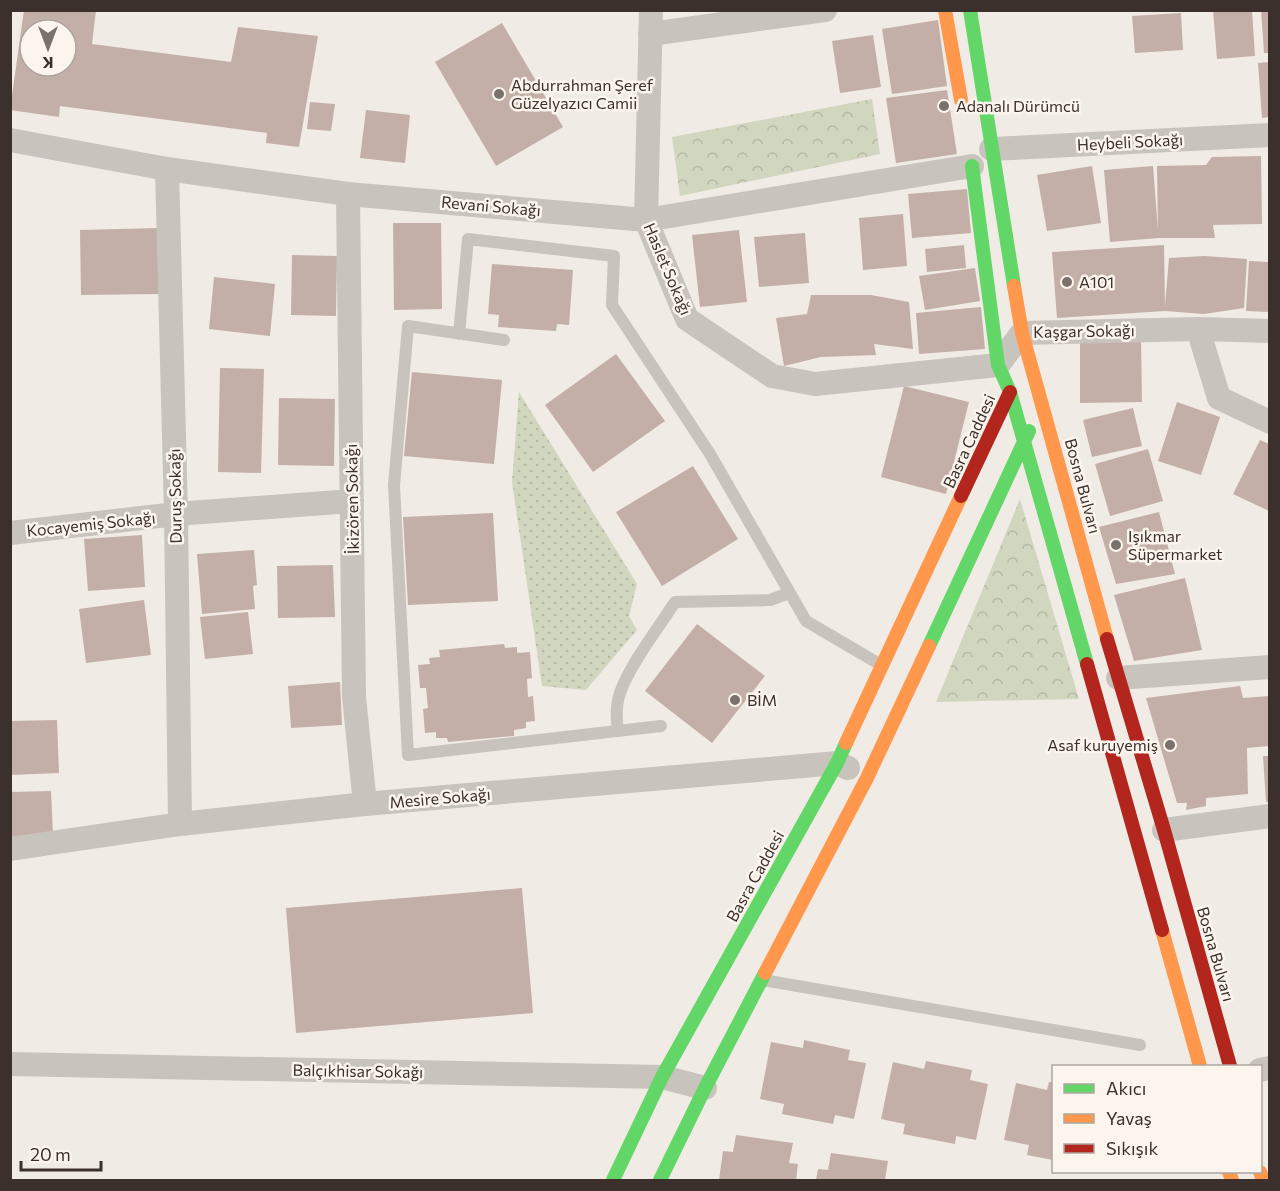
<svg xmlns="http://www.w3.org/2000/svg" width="1280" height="1191" viewBox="0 0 1280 1191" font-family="Commissioner,sans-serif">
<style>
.grass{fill:url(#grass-dots)}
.park{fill:url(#park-crowns)}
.building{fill:#c3afa7;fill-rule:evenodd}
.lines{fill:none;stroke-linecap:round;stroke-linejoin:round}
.lane{stroke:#c9c3be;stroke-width:12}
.street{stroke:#c9c3be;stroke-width:24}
.fast{stroke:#63d668;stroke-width:14}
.slow{stroke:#ff974d;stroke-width:14}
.jam{stroke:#b3261e;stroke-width:14}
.poi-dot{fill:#7a716c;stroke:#fbf5ee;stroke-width:2}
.labels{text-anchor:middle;stroke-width:5;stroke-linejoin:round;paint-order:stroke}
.poi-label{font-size:16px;fill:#3b302b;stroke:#fbf5ee;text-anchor:start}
.street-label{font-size:16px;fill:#3b302b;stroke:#fbf5ee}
</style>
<defs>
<pattern id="grass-dots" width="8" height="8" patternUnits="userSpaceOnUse" patternTransform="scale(1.5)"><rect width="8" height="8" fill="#d1d6bf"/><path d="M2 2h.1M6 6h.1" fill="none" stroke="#b4b8a4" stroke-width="1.8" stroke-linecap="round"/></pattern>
<pattern id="park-crowns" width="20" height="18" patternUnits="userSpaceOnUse" patternTransform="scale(1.5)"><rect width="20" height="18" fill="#d1d6bf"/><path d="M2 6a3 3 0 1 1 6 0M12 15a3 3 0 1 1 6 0" fill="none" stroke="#b4b8a4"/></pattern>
</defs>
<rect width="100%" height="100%" fill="#f0ebe5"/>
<path class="grass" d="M519 392 637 584 629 616 637 630 586 690 542 686 512 482Z"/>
<path class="park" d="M872 99 880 154 680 196 672 137Z
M1020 499 1079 699 936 702Z"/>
<path class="building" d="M24 10H96L92 44 231 62 238 27 318 36 299 147 266 143 267 133 60 106 59 117 10 110ZM30 30H66V66H30Z
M1213 10H1252L1255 56 1217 59Z
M1261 10H1269V53H1264Z
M1181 13 1183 50 1135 53 1132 16Z
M938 20 947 86 892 94 882 29Z
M502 23 563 127 496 166 435 62Z
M873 35 881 87 840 93 832 41Z
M1269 62V117L1262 118 1258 63Z
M947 90 957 154 896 163 886 98Z
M310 102 335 104 331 131 307 129Z
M366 110 410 115 405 163 360 158Z
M1261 156 1262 224 1213 225 1215 238H1159L1110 242 1104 170 1153 166 1158 230 1157 166 1206 165 1212 157Z
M1092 166 1101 223 1047 231 1037 175Z
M967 189 971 233 912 238 908 194Z
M903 214 907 266 863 270 859 218Z
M393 223H441L442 309 394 310Z
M158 228 159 294 81 295 80 230Z
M739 230 747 302 700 307 692 235Z
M805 233 809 283 759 287 754 237Z
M964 245 966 268 927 272 925 249Z
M1164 245 1165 306 1169 258 1205 256 1247 259 1244 308 1204 314 1165 311 1057 318 1052 252Z
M292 255 337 256 336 316 291 315Z
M1249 261 1269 262V312L1246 311Z
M492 264 573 270 569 325 557 324 556 331 498 327 499 315 488 314Z
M975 268 980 301 925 310 919 276Z
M214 277 275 284 270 336 209 329Z
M811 295H871L909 302 913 349 874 344 876 355 821 357 784 366 776 318 807 314Z
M981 307 985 349 919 354 916 313Z
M1080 338H1141L1142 402 1080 403Z
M616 354 665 421 593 472 545 405Z
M220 368 264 369 261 473 218 472Z
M412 372 502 380 494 464 404 456Z
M904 386 969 402 946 494 881 477Z
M279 398 335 399 334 466 278 465Z
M1177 402 1220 417 1201 475 1158 461Z
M1133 408 1142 446 1092 457 1083 420Z
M1260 440 1269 444V511L1233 494Z
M1148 449 1163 501 1110 516 1095 464Z
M693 466 738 539 662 586 616 512Z
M1159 512 1175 574 1116 584 1099 527Z
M493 513 498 601 408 605 403 517Z
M142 535 145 587 88 591 84 539Z
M254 550 257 585 253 586 255 609 202 614 197 554Z
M333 565 335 617 278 618 277 566Z
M1185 578 1202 650 1134 661 1114 595Z
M144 600 151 655 86 663 79 609Z
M248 612 253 654 205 659 200 617Z
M697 624 765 676 712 743 645 691Z
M504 644 505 648 517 647V653L530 652 532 678 527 679 528 697 533 696 535 721 526 722V728L514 730V736L448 742 447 738H436V732L425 733 423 709 428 708 426 688H420L418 665 430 664 429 658 440 657 439 650Z
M340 682 342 725 291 728 288 686Z
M1240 686 1243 698 1269 696V746L1247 748 1248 794 1206 798V806L1186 810 1187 803H1177L1146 698Z
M57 720 59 773 10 775V721Z
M1263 756H1269V802H1266Z
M51 791 53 835 10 837V792Z
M522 888 533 1013 296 1033 286 908Z
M804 1040 850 1050 848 1060 866 1063 854 1119 835 1115 833 1124 782 1114 784 1104 760 1099 771 1042 803 1048Z
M926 1061 972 1070 970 1080 988 1084 976 1140 956 1136 955 1144 903 1134 905 1124 881 1119 893 1062 924 1069Z
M1049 1082H1053V1160L1027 1155 1029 1145 1004 1140 1016 1083 1047 1090Z
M736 1135 793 1143 789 1163 798 1164 796 1180H719L723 1151 733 1152Z
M831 1153 888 1161 885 1180H816L818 1169 828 1170Z"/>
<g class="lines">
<path class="lane" d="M459 334 468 239 614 256 612 305 710 454 806 621 881 665
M504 340 408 326 394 485 408 755 661 726
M618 730C616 718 616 705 620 693 629 666 659 627 675 602L770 600 789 593
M763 980 1140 1045"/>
<path class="street" d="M651 10 646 220 687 319 772 376 815 384 998 365 1022 333 1198 329 1270 331
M650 34 825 10
M10 140 167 169 348 194 646 220 972 166
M991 149 1270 135
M167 169 176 514 180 824
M348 194 354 697 365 804
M1198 329 1219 398 1270 422
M10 533 176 514 352 501
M1118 678 1270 667
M1164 830 1270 816
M10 849 180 824 365 804 837 763 848 768
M10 1064 662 1077 705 1088
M1260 1070 1270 1068"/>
<path class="fast" d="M970 10 1014 286
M972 166 998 365 1010 392 1087 664
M929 646 1029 431
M613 1180 662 1077 837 763 846 743
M660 1180 705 1088 765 973"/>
<path class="slow" d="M945 10 961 100
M1014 286 1022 333 1107 639
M846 743 961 496
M1162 930 1200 1066
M765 973 867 778 929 646
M1229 1172 1232 1180
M1260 1172 1263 1180"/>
<path class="jam" d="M961 496 1010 392
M1107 639 1164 830 1230 1066
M1087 664 1162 930"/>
</g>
<g class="poi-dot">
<circle cx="499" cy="94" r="6"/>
<circle cx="944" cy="106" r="6"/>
<circle cx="1067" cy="282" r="6"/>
<circle cx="1116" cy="545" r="6"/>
<circle cx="735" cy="700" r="6"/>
<circle cx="1170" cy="745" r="6"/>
</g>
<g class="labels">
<g class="poi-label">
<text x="511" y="91">Abdurrahman Şeref<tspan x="511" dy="18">Güzelyazıcı Camii</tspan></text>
<text x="956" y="112">Adanalı Dürümcü</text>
<text x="1079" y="288">A101</text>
<text x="1128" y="542">Işıkmar<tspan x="1128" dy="18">Süpermarket</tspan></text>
<text x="747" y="706">BİM</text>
<text x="1158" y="751" text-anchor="end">Asaf kuruyemiş</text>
</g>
<g class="street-label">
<text transform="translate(1130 142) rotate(-3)" y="6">Heybeli Sokağı</text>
<text transform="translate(491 206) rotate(5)" y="6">Revani Sokağı</text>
<text transform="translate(668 269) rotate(67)" y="6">Haslet Sokağı</text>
<text transform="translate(1084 331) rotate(-1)" y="6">Kaşgar Sokağı</text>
<text transform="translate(969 441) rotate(-65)" y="6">Basra Caddesi</text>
<text transform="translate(1083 486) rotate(75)" y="6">Bosna Bulvarı</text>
<text transform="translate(175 496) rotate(-91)" y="6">Duruş Sokağı</text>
<text transform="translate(352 499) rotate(-91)" y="6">İkizören Sokağı</text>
<text transform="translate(91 524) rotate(-6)" y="6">Kocayemiş Sokağı</text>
<text transform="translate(440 798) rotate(-5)" y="6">Mesire Sokağı</text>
<text transform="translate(755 876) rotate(-61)" y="6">Basra Caddesi</text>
<text transform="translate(1216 954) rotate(74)" y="6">Bosna Bulvarı</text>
<text transform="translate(358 1071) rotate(1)" y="6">Balçıkhisar Sokağı</text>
</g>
</g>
<rect width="1280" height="1191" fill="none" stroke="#3b302b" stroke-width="24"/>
<rect x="1052" y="1065" width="210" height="108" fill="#fbf5ee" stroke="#aea6a0" stroke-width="1.5"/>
<rect x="1064" y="1084" width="30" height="9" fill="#63d668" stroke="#aea6a0" stroke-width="1.5"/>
<text x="1106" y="1095" font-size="18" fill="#3b302b">Akıcı</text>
<rect x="1064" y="1114" width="30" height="9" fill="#ff974d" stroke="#aea6a0" stroke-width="1.5"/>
<text x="1106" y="1125" font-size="18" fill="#3b302b">Yavaş</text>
<rect x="1064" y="1144" width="30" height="9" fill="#b3261e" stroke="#aea6a0" stroke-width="1.5"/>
<text x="1106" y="1155" font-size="18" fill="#3b302b">Sıkışık</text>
<g transform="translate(48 48) rotate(180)"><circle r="28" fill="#fbf5ee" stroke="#aea6a0" stroke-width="1.5"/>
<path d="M0-4.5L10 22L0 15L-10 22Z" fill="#7a716c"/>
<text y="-9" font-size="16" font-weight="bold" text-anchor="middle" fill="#3b302b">K</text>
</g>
<path d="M21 1161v9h80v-9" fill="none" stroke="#3b302b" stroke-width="3"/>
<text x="30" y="1161" font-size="18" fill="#3b302b" stroke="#fbf5ee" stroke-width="4.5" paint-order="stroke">20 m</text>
</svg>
